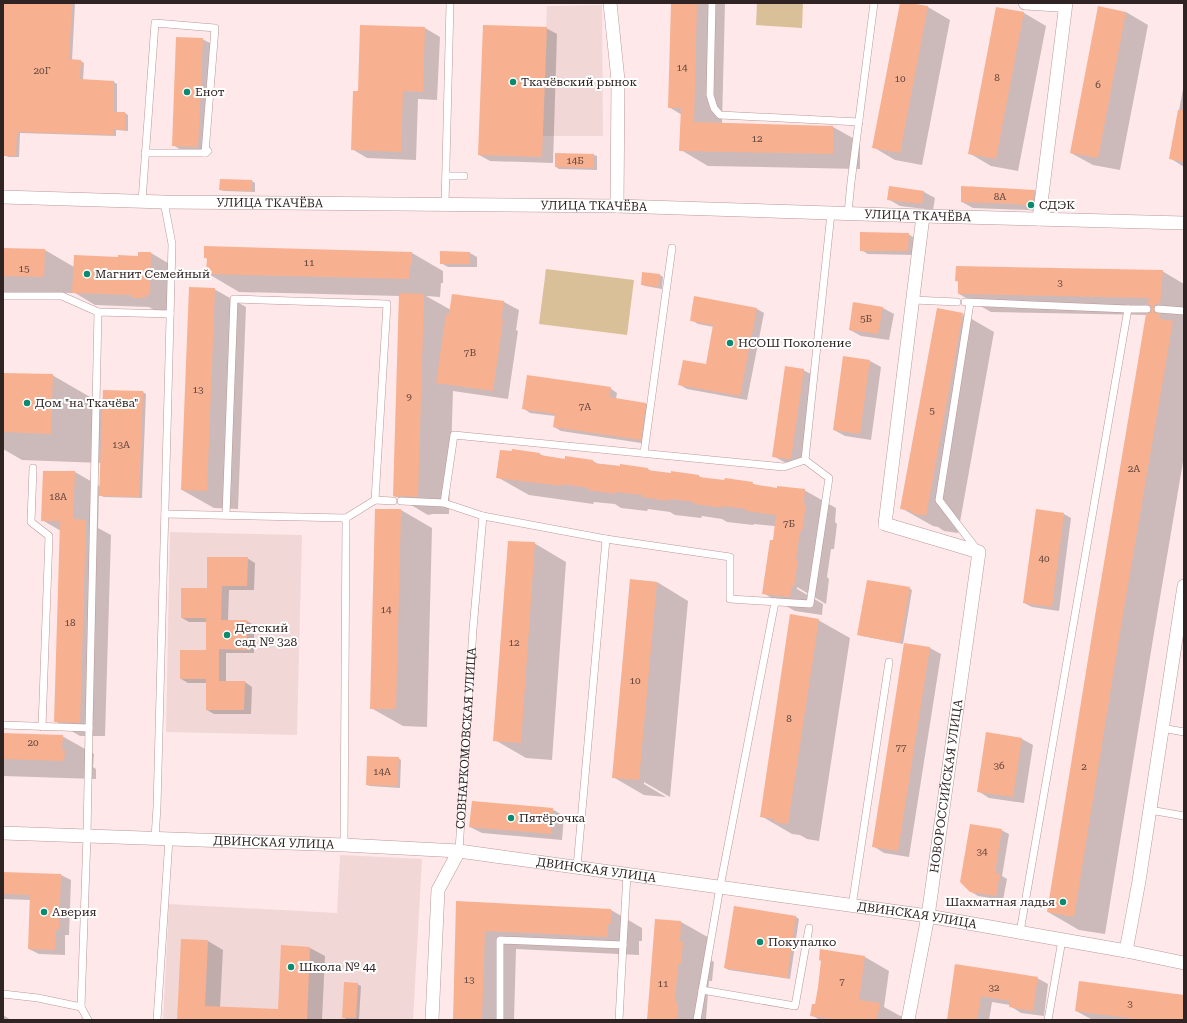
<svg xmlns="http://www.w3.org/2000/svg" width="1187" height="1023" viewBox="0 0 1187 1023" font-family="'Roboto Serif',serif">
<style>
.built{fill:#f2d7d7}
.green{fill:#d9c099}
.shadow{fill:#0003}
.building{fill:#f8b190}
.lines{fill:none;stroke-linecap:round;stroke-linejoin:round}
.lane-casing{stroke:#bb989a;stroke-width:8}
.street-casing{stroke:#bb989a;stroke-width:14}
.lane{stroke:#fff;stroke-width:7}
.street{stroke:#fff;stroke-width:13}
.poi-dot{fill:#098b70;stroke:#fff;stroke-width:1.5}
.labels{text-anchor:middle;stroke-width:4;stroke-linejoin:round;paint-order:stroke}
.number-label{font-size:10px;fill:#62463e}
.poi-label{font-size:12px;fill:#302323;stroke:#fff;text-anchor:start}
.street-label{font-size:12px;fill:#302323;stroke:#fff}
</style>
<rect width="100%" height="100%" fill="#ffe8e9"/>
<path class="built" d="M602 5 603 136H542L547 6Z
M170 532 302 535 297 735 166 732Z
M340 855 422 859 413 1020H163L169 904 337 913Z"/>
<path class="green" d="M757 3H803L802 28 756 25Z
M546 269 634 280 627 335 539 324Z"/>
<path class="shadow" d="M3 3H75L72 61H81L84 63 83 81 114 82 117 84V113H125L128 115V131L116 130V136L20 133 19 157H8L5 155V126L4 125 5 85 3 83Z
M672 3H725L722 124 833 127 860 142V169L708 166 681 150 682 115 669 107Z
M901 3 928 7 950 20 922 165 895 160 873 147Z
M997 8 1024 13 1046 26 1018 171 991 166 969 153Z
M1126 12 1148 25 1120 170 1093 165 1071 153Z
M425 28 440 37 437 100 418 99 416 160 367 158 352 149 359 92Z
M546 28 557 34 553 163 490 161 479 155Z
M202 39 214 45 209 153 184 152 173 145Z
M1184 84V167L1170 158Z
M594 155 597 156V170L559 169 556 167Z
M252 181 255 183V192L224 191 220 190Z
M890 187 924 192 935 198 933 210 900 206 888 199Z
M1034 191 1045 197 1043 212 1028 210 973 208 962 202Z
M908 234 916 239 915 255 868 254 861 250Z
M3 249 45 250 74 267 119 258 139 257V253H151L173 266 168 310H154L149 307 95 305 75 293 3 292Z
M412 253 443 271V283H441L440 297 426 296 451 310 504 302 519 310 516 330 518 331 508 399 453 391 449 514H433L428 515 394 495 400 296 239 292 207 273 208 259 205 258Z
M470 253 477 257V267H448L441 263Z
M1162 271 1184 284V456L1153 639 1105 934 1079 930 1048 912 1147 315 991 312 959 294V282L956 281Z
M643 273 660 275 663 277 662 289 645 286 642 284Z
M214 289 246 307 238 509 214 508 182 490Z
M883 308 894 314 889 340 861 336 850 330Z
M757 309 764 313 747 400 687 389 680 385 707 365 714 327 698 324 691 320Z
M963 314 994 332 958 533 944 531 938 527 933 526 901 508Z
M870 361 881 367 871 440 845 436 834 430Z
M803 370 815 376 802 465 784 462 773 456Z
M3 374 52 375 104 405V391L143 392 146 394 142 498 104 497 99 495 98 528 111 535 105 736H80L55 721 61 531 42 520 75 472 101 487V463L22 460 3 449Z
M610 388 617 393 616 399 646 404 653 408 648 444 561 431 554 427 555 416 530 413 523 408Z
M540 454 545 457 566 460V458L593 461 598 464 648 469 652 472 699 476 704 479 752 483 758 486 777 489 804 490 836 508 835 522 837 524 834 549H831L827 577 829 579 826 604 797 587V589L823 604 822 615 795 611 763 593 774 541 776 527 774 526 754 524 753 525 727 522 722 519 702 516 701 518 675 515 670 512 648 509 647 511 621 508 615 504 594 502 593 504 529 495 497 477Z
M401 510 432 528 427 727 403 726 371 708Z
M1064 514 1071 518 1059 611 1032 607 1024 603Z
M534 543 566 562 552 760 526 758 495 740Z
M247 558 255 563 254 590H229L228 621H247L254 625V653H226V682H245L252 687 251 714H214L207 710V683H188L181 679 207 651V622H189L182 618 208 589Z
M631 580 657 582 688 601 670 797 644 782V784L666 797 644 795 613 777Z
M909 588 912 590 903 644 862 636 859 635Z
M818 620 850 638 819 841 807 839 800 835 792 834 761 816Z
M905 644 930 648 941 654 909 857 884 853 873 846Z
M987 733 1022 739 1033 745 1024 803 989 798 978 791Z
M3 734 62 736 94 754 93 767 96 769V779L3 776Z
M398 758 401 760 400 788 370 786 367 785Z
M552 809 564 816 562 840 482 833 470 827Z
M1001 830 1009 834 1002 876 1007 879 1003 900 978 896 970 891Z
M3 873 61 875 71 880 69 935H65V955L39 954 29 949 30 900 3 899Z
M457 902 611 910 642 928V941H639V955L516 949 514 1020H454Z
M735 907 796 917 799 919 790 979 729 970 725 968Z
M656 920 681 922 713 940 711 960 714 962 712 981H709L706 1019 708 1020H648Z
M208 941 223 950 220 1008 279 1010 310 948 325 956 322 1020H178Z
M865 957 889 971 884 1007 904 1018V1020H820L811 1015 815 1005Z
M956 966 1037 978 1048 984 1044 1016 1021 1013 1010 1006V1005L992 1002 989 1020H948Z
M357 984 361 986 359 1020 346 1019 343 1017Z
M1184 996V1020H1097L1091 1019 1076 1011Z
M3 1015 11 1020H3Z"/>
<path class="building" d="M3 3 72 4 69 59 81 60 80 79 114 81V112H125V130L113 129V135L17 132 16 156H4Z
M671 3H697L694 122 833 126V154L679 151 681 108H668Z
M900 3H910L928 6 900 153 872 148Z
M1098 6 1126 12 1098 158 1070 153Z
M996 7 1024 12 996 159 968 154Z
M360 25 425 27 423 92 403 91 401 152 351 150 353 91H358Z
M483 25 547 27 542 157 478 155Z
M176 37 203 38 198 147 172 146Z
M1178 110H1184V162L1169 159Z
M555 153 594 154V168L555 167Z
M220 179 252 180V191L219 190Z
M889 186 924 191 922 204 887 200Z
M961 186 1035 190 1032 207 1016 204 961 202Z
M860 232 909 233 908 251H860Z
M204 246 412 252V266L410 265 409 279 206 274 207 258H204Z
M3 248 45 249 44 277 3 276Z
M440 251 470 252V264H440Z
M138 252H151L150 295H146V298H131V295L72 293 74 255 118 257V255L138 256Z
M956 266 1163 270 1160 304H1156L1154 306 1153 311 1156 313 1160 314V319L1173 321 1122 620 1074 917 1047 912 1095 616 1146 314 1150 313 1152 309 1151 306 1148 304 1149 298 958 294V281H955Z
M642 272 660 274 658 287 641 285Z
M189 287 215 288 207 491 181 490Z
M399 293 424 294 418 497 401 496 396 497 393 496Z
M452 294 504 301 501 321H503L493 391 436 383 446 314H449Z
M694 296 757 308 740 396 678 385 683 360 706 364 713 325 690 321Z
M853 302 883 307 878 334 849 330Z
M937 308 963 313 926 516 911 513 912 511 900 509Z
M843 356 870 360 860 434 833 430Z
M785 366 804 369 791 459 772 457Z
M3 373 53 374 51 434 3 432Z
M527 375 611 387 609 397 646 403 641 440 553 427 555 414 522 409Z
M103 390 143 391 139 497 99 496Z
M512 449 540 453V455L565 459V456L593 460V463L620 466V464L648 468 647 470 671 473V471L699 475V477L724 480 725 478 753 482 752 484 777 488V486L805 489 804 504H806L802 532 800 531 796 559 798 560 794 587 792 586 790 597 762 594 770 540H773L776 515 746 511 747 509 722 506V508L694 504 695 502 670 499V501L642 497 643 495 616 492V494L588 490 589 488 562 484V486L496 478 500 450 512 451Z
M43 471H75L73 519 86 520 80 723 54 722 60 521H41Z
M375 509H401L396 709H370Z
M1036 509 1064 513 1052 607 1023 603Z
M508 541 535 542 521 743 493 741Z
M207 557H248L247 586H222L221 620H247V650L219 649V681H245L244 710H206V679H180V650H206V618H181V588H207Z
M630 579 657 582 639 780 612 778Z
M867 580 910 587 900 643 857 635Z
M790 614 819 619 788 824 774 822 775 819 760 817Z
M904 643 930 647 898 851 872 847Z
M986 732 1022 738 1013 797 977 792Z
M3 733 63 735 62 750H65L64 761 3 759Z
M367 756 399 757 397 786 366 785Z
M472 801 553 808 551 834 469 827Z
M970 824 1002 829 995 873 1000 874 996 896 970 892 960 882Z
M3 872 61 874 59 929 56 930 55 950 28 949 30 895 3 894Z
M456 901 611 909V924H608V937L485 931 482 1020H453Z
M734 906 796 916 787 978 724 968Z
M655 919 681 921 680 942H683L681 964H678L675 1002H678L677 1020H647Z
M181 939 208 940 205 1006 278 1009 281 945 310 947 307 1020H177Z
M820 949 865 956 859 1000 880 1003 877 1020H839L810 1016 812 1004H815L818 987 821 961 819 960Z
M955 964 1038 977 1033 1011 1009 1007 1010 1001 981 996 977 1020H947Z
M1079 981 1184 995V1020H1143L1075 1011Z
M344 982 358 983 356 1018H342Z"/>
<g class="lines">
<g class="lane-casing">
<g id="lane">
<path d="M712 3 710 95 714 108 720 115 859 122"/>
<path d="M145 153H205L208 151"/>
<path d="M446 176H464"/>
<path d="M142 201 155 23 215 28 205 153"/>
<path d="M445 205 450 3"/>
<path d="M848 213 851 182 874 3"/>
<path d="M3 296H62L98 312"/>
<path d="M913 300 957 302"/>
<path d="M965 302 1128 309H1147"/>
<path d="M970 303 939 500 978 551"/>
<path d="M1158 309 1184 311"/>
<path d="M644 453 672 248"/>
<path d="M33 468 31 522 49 536 42 727"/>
<path d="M375 500 393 501"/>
<path d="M401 501 444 503 483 516 606 539 730 557V599L810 604 829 478 805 460 831 213"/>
<path d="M444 503 454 435 784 467 805 460"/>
<path d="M165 514 346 518 375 500 387 304 234 299 226 515"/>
<path d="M3 725 89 728"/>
<path d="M1162 728 1184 732"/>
<path d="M1150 810 1184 816"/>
<path d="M155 838 157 807 172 244 164 202"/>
<path d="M344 845 346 518"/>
<path id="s1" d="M459 851 473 629 483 516"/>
<path d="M577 867 606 539"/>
<path d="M852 906 889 662"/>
<path d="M1020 932 1128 309"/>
<path d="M702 990 795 1006 809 928"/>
<path d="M3 994 38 998 81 1007"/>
<path d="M88 1020 81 1007 87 836 89 728 98 312 170 314"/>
<path d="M157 1020 169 839"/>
<path d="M500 1020V940L623 945 627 874"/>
<path d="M619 1020 623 945"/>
<path d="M697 1020 720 887 775 602"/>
<path d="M1048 1020 1062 940"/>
</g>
</g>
<g class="street-casing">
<g id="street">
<path d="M610 3 618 80 617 206"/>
<path d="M1025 3 1058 5 1066 3"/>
<path id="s2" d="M3 197 164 202 617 206 923 216 1184 223"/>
<path d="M1039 219 1066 3"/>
<path id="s3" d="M3 833 344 845 459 851 928 916 1126 951 1184 963"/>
<path d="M1126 951 1139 881 1184 586"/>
<path d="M432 1020 438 890 459 851"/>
<path id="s4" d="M908 1020 928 916 979 552 885 524 923 216"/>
</g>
</g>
<use href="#lane" class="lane"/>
<use href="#street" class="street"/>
</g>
<g class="poi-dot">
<circle cx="513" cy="82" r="4"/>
<circle cx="187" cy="92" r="4"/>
<circle cx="1031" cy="205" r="4"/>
<circle cx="87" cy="274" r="4"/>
<circle cx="730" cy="343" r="4"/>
<circle cx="27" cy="403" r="4"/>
<circle cx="227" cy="635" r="4"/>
<circle cx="511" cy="818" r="4"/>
<circle cx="1063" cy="902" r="4"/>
<circle cx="44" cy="912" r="4"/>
<circle cx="760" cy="942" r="4"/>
<circle cx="291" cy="967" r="4"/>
</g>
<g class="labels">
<g class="number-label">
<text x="682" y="71">14</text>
<text x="42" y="74">20Г</text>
<text x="997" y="81">8</text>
<text x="900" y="82">10</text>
<text x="1098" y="88">6</text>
<text x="757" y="142">12</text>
<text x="575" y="164">14Б</text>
<text x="1000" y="200">8А</text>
<text x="309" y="266">11</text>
<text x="24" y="272">15</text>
<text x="1060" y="286">3</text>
<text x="866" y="322">5Б</text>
<text x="470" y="356">7В</text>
<text x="198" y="393">13</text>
<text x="409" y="400">9</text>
<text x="585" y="410">7А</text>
<text x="932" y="414">5</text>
<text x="121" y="448">13А</text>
<text x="1134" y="472">2А</text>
<text x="58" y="500">18А</text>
<text x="789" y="527">7Б</text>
<text x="1044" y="562">40</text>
<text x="386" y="613">14</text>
<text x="70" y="626">18</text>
<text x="514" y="646">12</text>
<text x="635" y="684">10</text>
<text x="789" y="722">8</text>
<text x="33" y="746">20</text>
<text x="901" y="751">77</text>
<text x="999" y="769">36</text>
<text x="1084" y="770">2</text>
<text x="382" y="775">14А</text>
<text x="982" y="855">34</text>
<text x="469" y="983">13</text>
<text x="842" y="985">7</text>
<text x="663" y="987">11</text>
<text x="994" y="991">32</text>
<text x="1130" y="1007">3</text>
</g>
<g class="poi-label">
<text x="521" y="86">Ткачёвский рынок</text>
<text x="195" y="96">Енот</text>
<text x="1039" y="209">СДЭК</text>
<text x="95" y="278">Магнит Семейный</text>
<text x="738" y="347">НСОШ Поколение</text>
<text x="35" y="407">Дом "на Ткачёва"</text>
<text x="235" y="632">Детский<tspan x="235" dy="14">сад № 328</tspan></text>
<text x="519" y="822">Пятёрочка</text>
<text x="1055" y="906" text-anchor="end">Шахматная ладья</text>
<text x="52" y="916">Аверия</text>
<text x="768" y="946">Покупалко</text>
<text x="299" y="971">Школа № 44</text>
</g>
<g class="street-label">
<text dy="4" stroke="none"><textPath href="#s2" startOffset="267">УЛИЦА ТКАЧЁВА</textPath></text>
<text dy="4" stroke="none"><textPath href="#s2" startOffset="591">УЛИЦА ТКАЧЁВА</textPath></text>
<text dy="4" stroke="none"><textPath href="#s2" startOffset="915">УЛИЦА ТКАЧЁВА</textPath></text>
<text dy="4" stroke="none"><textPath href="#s1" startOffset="113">СОВНАРКОМОВСКАЯ УЛИЦА</textPath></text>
<text dy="4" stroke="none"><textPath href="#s4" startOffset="237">НОВОРОССИЙСКАЯ УЛИЦА</textPath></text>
<text dy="4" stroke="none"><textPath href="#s3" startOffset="271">ДВИНСКАЯ УЛИЦА</textPath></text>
<text dy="4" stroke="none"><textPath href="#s3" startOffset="595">ДВИНСКАЯ УЛИЦА</textPath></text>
<text dy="4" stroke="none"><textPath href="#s3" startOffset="919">ДВИНСКАЯ УЛИЦА</textPath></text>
</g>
</g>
<rect width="1187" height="1023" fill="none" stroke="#302323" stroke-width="8"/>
</svg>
